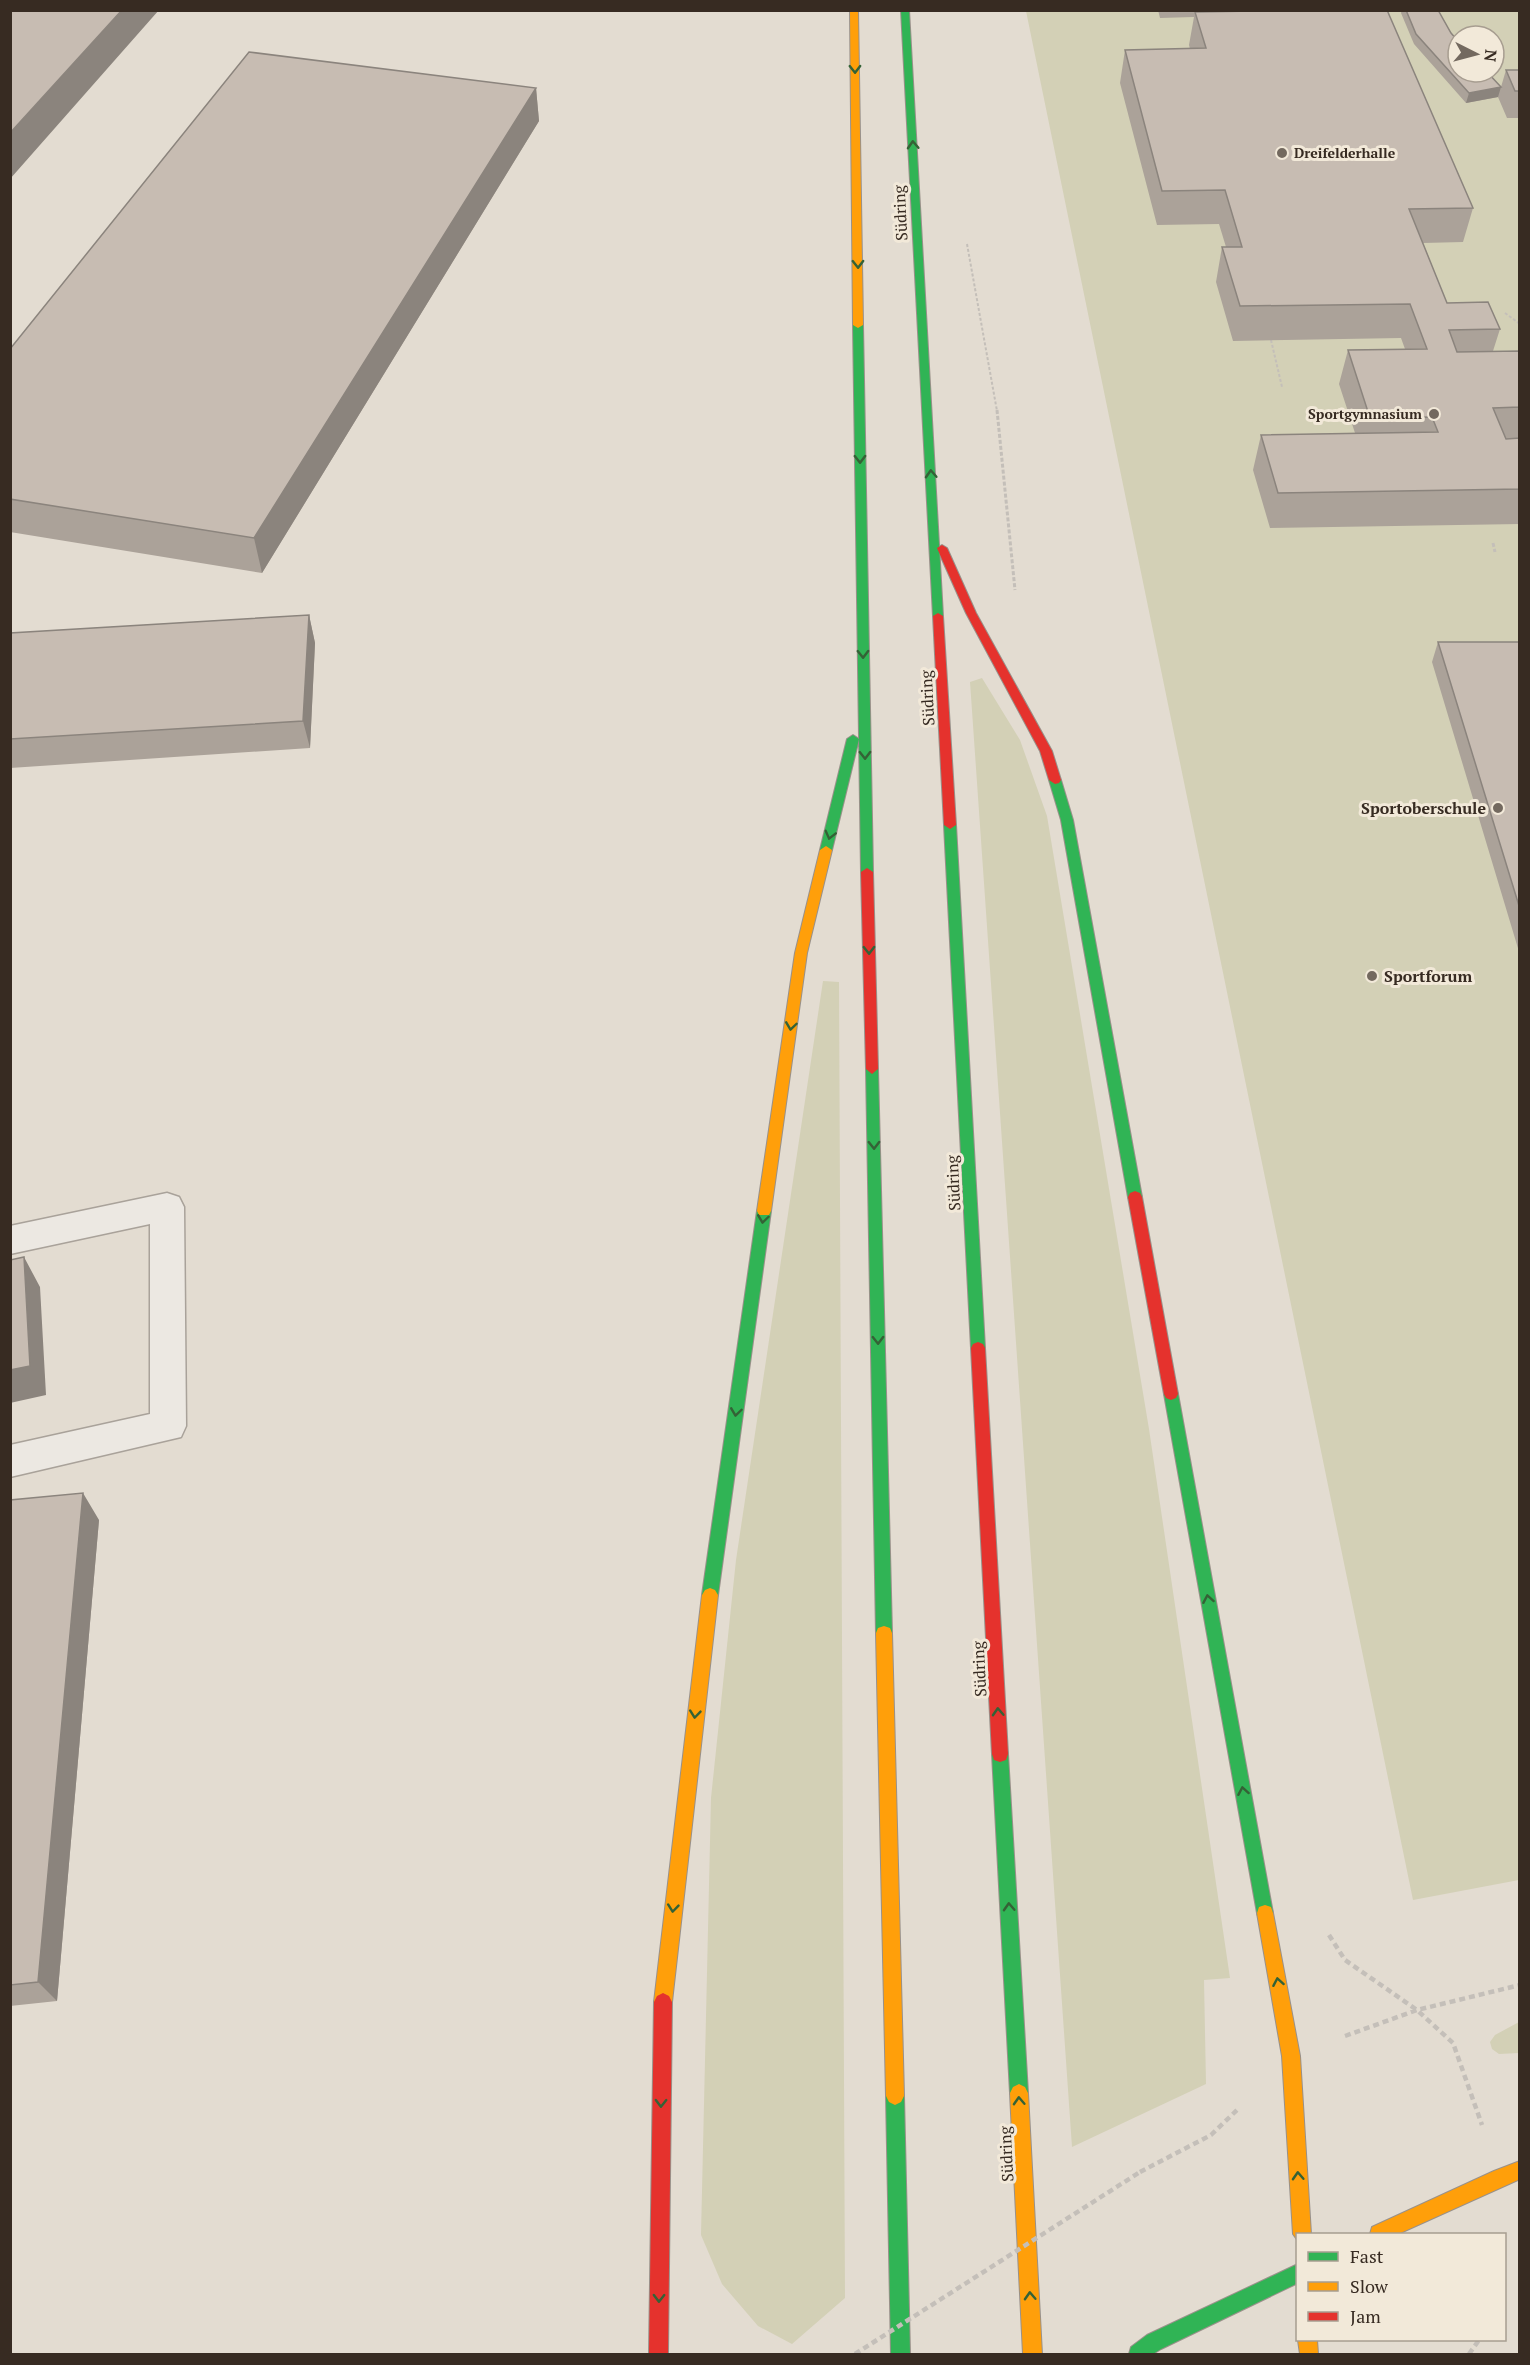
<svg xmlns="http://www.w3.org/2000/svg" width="1530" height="2365" viewBox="0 0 1530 2365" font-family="'PT Serif',serif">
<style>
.green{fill:#d3d0b6;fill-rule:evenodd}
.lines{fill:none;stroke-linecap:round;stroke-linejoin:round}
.lane-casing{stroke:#a9a29a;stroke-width:3}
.fast-casing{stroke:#99918a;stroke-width:2}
.slow-casing{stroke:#99918a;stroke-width:2}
.jam-casing{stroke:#99918a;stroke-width:2}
.path-far2{stroke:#c4bfb9;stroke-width:2;stroke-dasharray:3 2;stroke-linecap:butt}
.path-far1{stroke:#c4bfb9;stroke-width:3;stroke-dasharray:4 2;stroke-linecap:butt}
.path{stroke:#c4bfb9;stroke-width:4.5;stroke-dasharray:6 4;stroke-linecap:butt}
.lane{fill:#ece8e2;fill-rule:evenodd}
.fast{fill:#30b455;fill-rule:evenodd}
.slow{fill:#ff9f0a;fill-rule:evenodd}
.jam{fill:#e5322d;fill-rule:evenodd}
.path-bridge{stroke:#c4bfb9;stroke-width:4.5;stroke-dasharray:6 4;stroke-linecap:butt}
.wall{fill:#aba299}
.shaded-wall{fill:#8b847d}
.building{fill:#c7bcb2;stroke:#8b847d;stroke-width:1.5}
.oneway{stroke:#346236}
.poi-dot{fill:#73695f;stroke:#f2e9d9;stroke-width:2}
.labels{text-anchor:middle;stroke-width:6;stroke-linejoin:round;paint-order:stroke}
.far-poi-label{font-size:14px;font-weight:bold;fill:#372b22;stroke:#f2e9d9;text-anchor:start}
.street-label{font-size:16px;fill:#372b22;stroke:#f2e9d9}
.poi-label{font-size:16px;font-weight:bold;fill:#372b22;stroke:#f2e9d9;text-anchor:end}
</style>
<rect width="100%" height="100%" fill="#e3dcd1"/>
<path class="green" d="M1026 11H1519V1880L1413 1900ZM1458 36H1494V72H1458Z
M982 678 1020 740 1047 816 1149 1429 1230 1978 1204 1980 1206 2084 1072 2147 970 682Z
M823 981 839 982 845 2298 792 2344 758 2326 722 2284 701 2235 711 1798 736 1560Z
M1519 2022V2053L1499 2054 1492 2049 1490 2042 1495 2035Z"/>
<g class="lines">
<g class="lane-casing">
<path id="lane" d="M167 1193 179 1197 184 1207 186 1426 181 1437 10 1477V1445L150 1414V1224L10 1254V1226Z"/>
</g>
<g class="fast-casing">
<path id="fast" d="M901 10H909L943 616 938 619 933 616Z
M858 322 863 325 873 872 867 876 861 872 853 325Z
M853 735 859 739 832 850 826 854 820 850 847 739Z
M1055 776 1061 780 1073 820 1142 1197 1140 1201H1130L1128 1197 1061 820 1049 780Z
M950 821 956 825 985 1348 983 1352 978 1354 973 1352 971 1348 944 825Z
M872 1064 878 1069 892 1633 890 1638 884 1640 878 1638 876 1633 866 1069Z
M764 1205 769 1207 771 1211 718 1595 715 1600 710 1602 705 1600 702 1595 757 1211 759 1207Z
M1171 1388 1176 1390 1178 1394 1273 1913 1271 1919 1265 1921 1259 1919 1257 1913 1164 1394 1166 1390Z
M1000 1746 1006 1748 1008 1754 1028 2093 1025 2099 1019 2102 1013 2099 1010 2093 992 1754 994 1748Z
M895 2087 901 2090 904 2096 910 2354H891L886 2096 889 2090Z
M1298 2264V2283L1161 2349 1153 2354H1129L1131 2347 1147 2335Z"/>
</g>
<g class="slow-casing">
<path id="slow" d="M850 10H858L863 325 858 328 853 325Z
M826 846 832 850 807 953 771 1211 769 1215H759L757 1211 795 953 820 850Z
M710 1588 715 1590 718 1595 672 2002 669 2008 663 2011 657 2008 654 2002 702 1595 705 1590Z
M884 1626 890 1628 892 1633 904 2096 901 2102 895 2105 889 2102 886 2096 876 1633 878 1628Z
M1265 1905 1271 1907 1273 1913 1300 2056 1311 2234H1298V2241L1293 2234 1282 2056 1257 1913 1259 1907Z
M1019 2084 1025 2087 1028 2093 1042 2354H1023L1010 2093 1013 2087Z
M1520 2161V2179L1398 2234H1370L1372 2227 1494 2171Z
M1298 2340H1317L1318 2354H1300Z"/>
</g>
<g class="jam-casing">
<path id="jam" d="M942 545 947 548 976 613 1052 751 1061 780 1059 783 1055 784 1049 780 1040 751 966 613 937 548Z
M938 613 943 616 956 825 950 829 944 825 933 616Z
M867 868 873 872 878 1069 872 1074 866 1069 861 872Z
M1135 1191 1140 1193 1142 1197 1178 1394 1176 1398 1171 1400 1166 1398 1164 1394 1128 1197 1130 1193Z
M978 1342 983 1344 985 1348 1008 1754 1006 1760 1000 1762 994 1760 992 1754 971 1348 973 1344Z
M663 1993 669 1996 672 2002 668 2354H649L654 2002 657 1996Z"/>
</g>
<path class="path-far2" d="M967 244 997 411
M1505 313 1520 324
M1271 340 1282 387"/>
<path class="path-far1" d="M997 410 1015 590
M1493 543 1495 552"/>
<path class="path" d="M1329 1935 1345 1960 1417 2010 1453 2043 1482 2125
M1345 2036 1417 2010 1520 1985
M1140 2172 1211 2135 1237 2110
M1469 2354 1479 2340"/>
<use href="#lane" class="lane"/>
<use href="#fast" class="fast"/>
<use href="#slow" class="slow"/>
<use href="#jam" class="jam"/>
<path class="path-bridge" d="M855 2354 1140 2172"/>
</g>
<path class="wall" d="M1158 10H1205L1204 12 1473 208 1463 242 1423 243 1447 303 1500 329 1493 351H1520V524L1270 528 1253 470 1261 435 1355 433 1339 384 1348 350 1405 349 1401 338 1233 341 1216 282 1222 247H1226L1219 224 1157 225 1120 83 1125 50 1190 49 1189 45 1194 17 1160 18Z
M1402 10H1438L1451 33 1501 87 1506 70H1520V118H1507L1498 97 1466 103 1414 44 1401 13Z
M536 88 539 121 262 573 10 532V349Z
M309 615 315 643 310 748 10 768V633Z
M1438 642H1520V955L1432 662Z
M10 1500 99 1520 57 2001 10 2006Z"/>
<path class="shaded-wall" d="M122 10H159L10 179V133Z
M1501 87 1498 97 1466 103 1469 93Z
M536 88 539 121 262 573 254 538Z
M309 615 315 643 310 748 303 721Z
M24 1257 40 1287 46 1395 10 1403V1370Z
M83 1493 99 1520 57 2001 38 1982Z"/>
<path class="building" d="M10 10H122L10 133Z
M1324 10H1387L1473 208 1409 209 1447 303 1488 302 1500 329 1449 330 1457 352 1520 351V407L1493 408 1506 439 1520 438V489L1278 493 1261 435 1438 432 1432 417 1370 418 1348 350 1427 349 1410 304 1240 306 1222 247H1242L1225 190 1162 191 1125 50 1206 48 1195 12Z
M1406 10H1438L1451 33 1458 41V72H1487L1501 87 1469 93 1416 34Z
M249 52 536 88 254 538 10 499V349Z
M1506 70H1520V91H1515Z
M309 615 303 721 10 739V633Z
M1438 642H1520V909Z
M24 1257 30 1366 10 1370V1260Z
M83 1493 38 1982 10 1985V1500Z"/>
<defs><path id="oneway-chevron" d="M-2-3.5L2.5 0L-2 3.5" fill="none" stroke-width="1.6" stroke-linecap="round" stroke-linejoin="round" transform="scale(1.5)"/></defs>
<g class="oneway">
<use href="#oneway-chevron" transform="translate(855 69) rotate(89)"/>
<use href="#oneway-chevron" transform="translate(913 145) rotate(-93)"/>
<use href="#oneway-chevron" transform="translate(858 264) rotate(89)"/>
<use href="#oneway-chevron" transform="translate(860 459) rotate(89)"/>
<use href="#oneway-chevron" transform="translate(931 474) rotate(-93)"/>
<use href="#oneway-chevron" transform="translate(863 654) rotate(89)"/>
<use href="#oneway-chevron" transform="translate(865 755) rotate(89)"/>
<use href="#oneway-chevron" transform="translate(830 835) rotate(104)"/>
<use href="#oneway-chevron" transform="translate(869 950) rotate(89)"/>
<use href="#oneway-chevron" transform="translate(791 1026) rotate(98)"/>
<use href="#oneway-chevron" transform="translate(874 1145) rotate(89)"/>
<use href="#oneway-chevron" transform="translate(763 1219) rotate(98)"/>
<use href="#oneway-chevron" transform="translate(878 1340) rotate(89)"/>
<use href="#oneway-chevron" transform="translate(736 1412) rotate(98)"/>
<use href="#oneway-chevron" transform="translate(1208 1599) rotate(-100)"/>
<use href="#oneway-chevron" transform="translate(998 1712) rotate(-93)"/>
<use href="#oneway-chevron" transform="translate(695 1714) rotate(96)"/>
<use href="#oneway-chevron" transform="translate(1243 1791) rotate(-100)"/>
<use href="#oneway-chevron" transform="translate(1009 1907) rotate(-93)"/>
<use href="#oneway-chevron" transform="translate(673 1908) rotate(96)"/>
<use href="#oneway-chevron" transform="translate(1278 1982) rotate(-100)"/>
<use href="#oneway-chevron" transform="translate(1019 2101) rotate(-93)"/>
<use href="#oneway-chevron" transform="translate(661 2103) rotate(91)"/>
<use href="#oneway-chevron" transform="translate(1298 2176) rotate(-93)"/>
<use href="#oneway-chevron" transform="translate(1030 2296) rotate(-93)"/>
<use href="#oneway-chevron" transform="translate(659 2298) rotate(91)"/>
</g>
<g class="poi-dot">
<circle cx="1282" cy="153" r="6"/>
<circle cx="1434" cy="414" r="6"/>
<circle cx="1498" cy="808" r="6"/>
<circle cx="1372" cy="976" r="6"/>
</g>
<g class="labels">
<g class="far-poi-label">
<text x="1294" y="158">Dreifelderhalle</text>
<text x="1422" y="419" text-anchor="end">Sportgymnasium</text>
</g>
<g class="street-label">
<text transform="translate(900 213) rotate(-93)" y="6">Südring</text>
<text transform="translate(927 698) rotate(-93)" y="6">Südring</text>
<text transform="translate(953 1183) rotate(-93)" y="6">Südring</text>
<text transform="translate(979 1669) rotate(-93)" y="6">Südring</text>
<text transform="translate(1006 2154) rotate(-93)" y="6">Südring</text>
</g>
<g class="poi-label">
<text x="1486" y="814">Sportoberschule</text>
<text x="1384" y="982" text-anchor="start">Sportforum</text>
</g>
</g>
<rect width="1530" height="2365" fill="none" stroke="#372b22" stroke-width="24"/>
<rect x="1296" y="2233" width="210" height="108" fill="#f2e9d9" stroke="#a79d90" stroke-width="1.5"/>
<rect x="1308" y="2252" width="30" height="9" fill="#30b455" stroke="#a79d90" stroke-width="1.5"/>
<text x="1350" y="2263" font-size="18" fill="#372b22">Fast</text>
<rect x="1308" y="2282" width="30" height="9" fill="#ff9f0a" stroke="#a79d90" stroke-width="1.5"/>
<text x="1350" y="2293" font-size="18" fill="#372b22">Slow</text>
<rect x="1308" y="2312" width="30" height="9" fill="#e5322d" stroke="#a79d90" stroke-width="1.5"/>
<text x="1350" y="2323" font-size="18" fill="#372b22">Jam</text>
<g transform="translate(1476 54) rotate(96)"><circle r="28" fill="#f2e9d9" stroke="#a79d90" stroke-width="1.5"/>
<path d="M0-4.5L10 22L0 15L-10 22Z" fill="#73695f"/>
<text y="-9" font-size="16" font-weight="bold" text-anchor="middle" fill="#372b22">N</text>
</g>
</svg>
